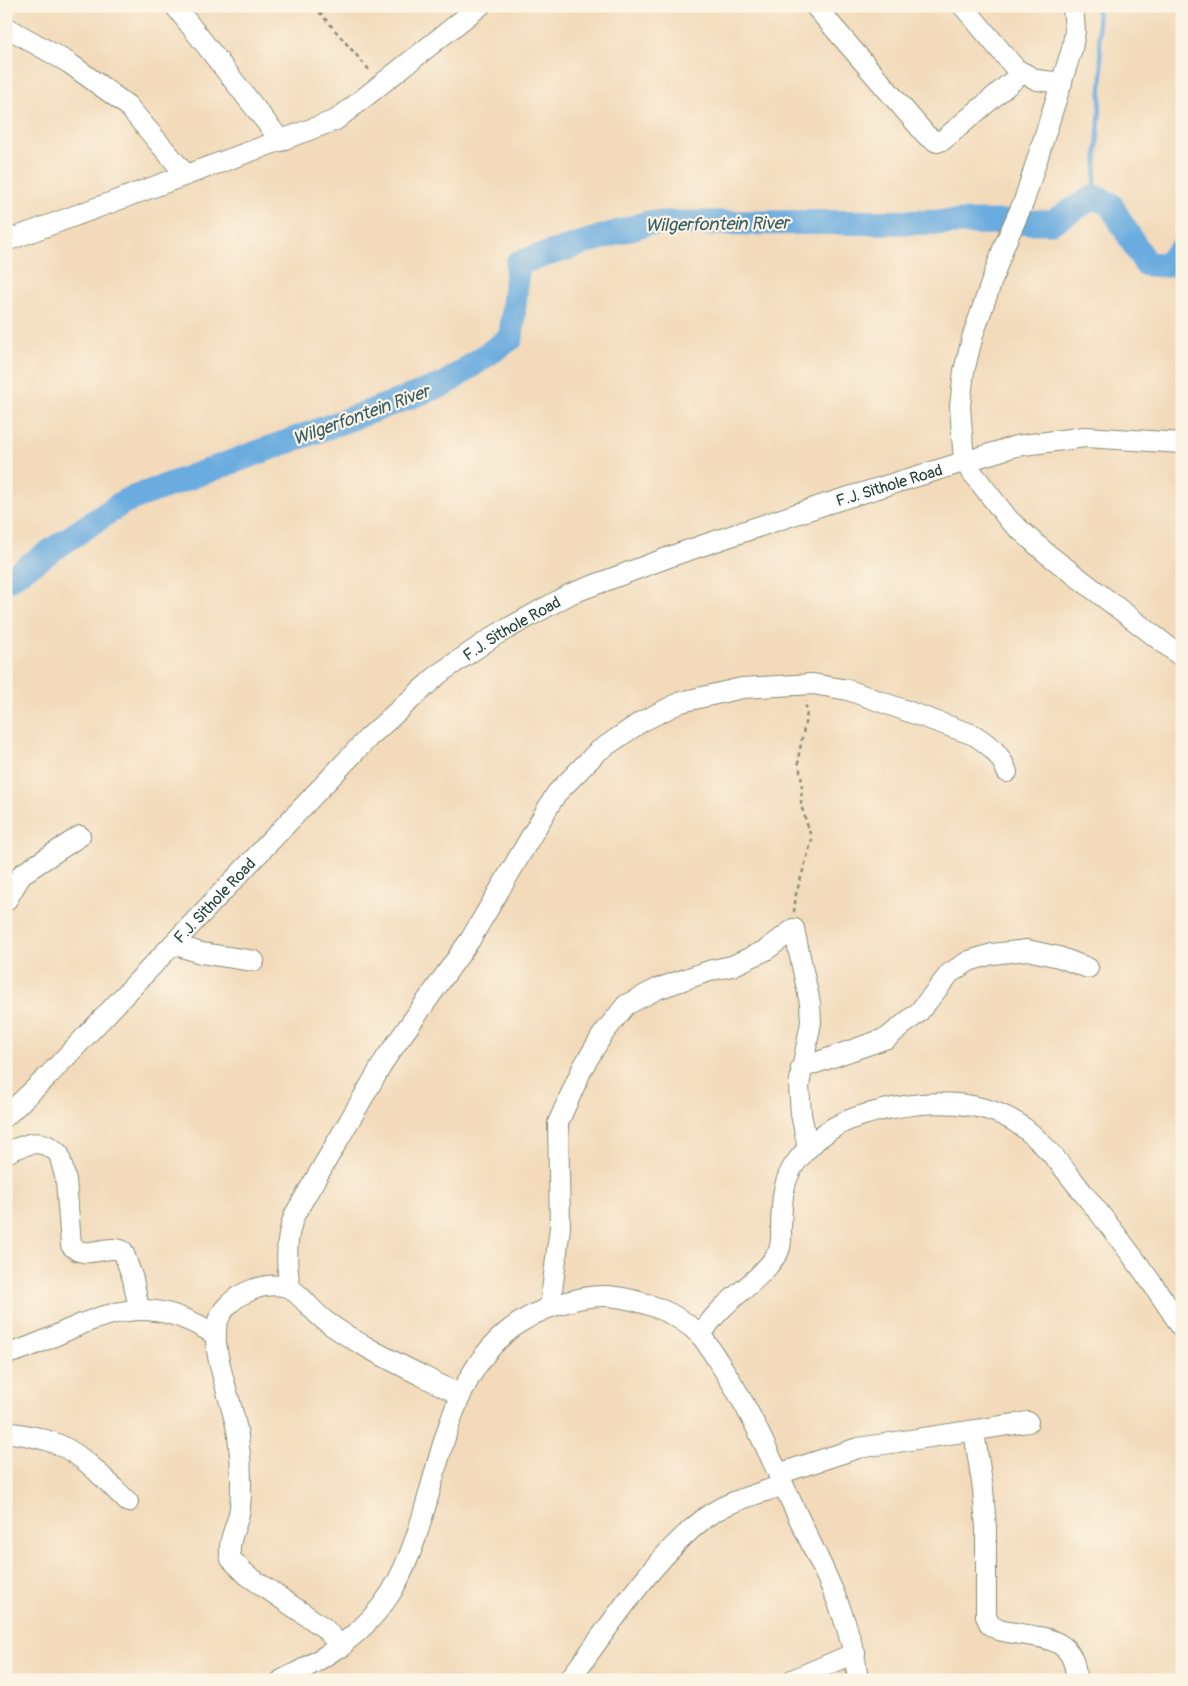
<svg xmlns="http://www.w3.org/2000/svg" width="1188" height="1686" viewBox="0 0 1188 1686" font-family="Pangolin,sans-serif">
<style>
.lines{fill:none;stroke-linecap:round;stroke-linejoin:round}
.stream{stroke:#6aacdf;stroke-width:4.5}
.river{stroke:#6aacdf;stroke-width:25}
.minor-casing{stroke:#888c77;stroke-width:22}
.path{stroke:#888c77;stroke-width:2.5;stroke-dasharray:4 4;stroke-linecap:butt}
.minor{stroke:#fff;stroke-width:20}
.labels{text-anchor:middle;stroke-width:4.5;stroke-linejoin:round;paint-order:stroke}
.street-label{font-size:16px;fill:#1f3d34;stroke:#fcf5e5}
.water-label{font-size:18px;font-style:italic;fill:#365e67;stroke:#fcf5e5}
</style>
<rect width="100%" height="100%" fill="#fcf5e5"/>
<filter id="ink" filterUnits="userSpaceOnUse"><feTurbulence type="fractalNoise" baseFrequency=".02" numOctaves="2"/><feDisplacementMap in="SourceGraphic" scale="10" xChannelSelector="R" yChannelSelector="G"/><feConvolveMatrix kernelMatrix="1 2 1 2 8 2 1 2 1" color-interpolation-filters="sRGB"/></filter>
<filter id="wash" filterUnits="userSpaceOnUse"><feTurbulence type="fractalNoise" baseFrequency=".0096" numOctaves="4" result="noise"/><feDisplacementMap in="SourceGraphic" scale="20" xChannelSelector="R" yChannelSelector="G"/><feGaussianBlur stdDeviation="1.12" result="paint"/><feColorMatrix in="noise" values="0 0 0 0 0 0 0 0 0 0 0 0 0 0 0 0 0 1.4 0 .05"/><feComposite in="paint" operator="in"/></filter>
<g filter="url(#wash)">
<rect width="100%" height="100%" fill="#f2daba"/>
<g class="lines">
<path class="stream" d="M1094 197 1102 74 1097 6"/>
<path class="river" d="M6 581 125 501 445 384 511 338 518 263 648 223 1052 222 1094 197 1110 204 1146 264 1166 265 1182 248"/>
</g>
</g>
<g filter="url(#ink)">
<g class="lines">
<g class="minor-casing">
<g id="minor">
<path d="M175 6 281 141"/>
<path d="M815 6 927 136 937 142 943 140 1022 73"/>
<path d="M963 6 1016 69 1037 80 1062 83"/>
<path d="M1073 6 1075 31 1072 49 1024 201 1004 246 973 335 964 371 960 406 964 462 1009 520 1046 553 1182 657"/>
<path d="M6 27 69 63 127 105 186 175"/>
<path d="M6 241 336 120 480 6"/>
<path d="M6 901 22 874 80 836"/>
<path d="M794 929 810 1003 811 1022 799 1085 801 1114 808 1148"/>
<path d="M173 944 201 953 254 961"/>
<path d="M801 1068 887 1038 919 1012 950 973 969 961 992 954 1027 950 1059 957 1088 968"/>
<path id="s1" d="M6 1116 47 1077 368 738 440 673 496 635 570 594 680 553 826 504 1016 446 1085 437 1182 443"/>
<path d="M6 1153C26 1144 41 1136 59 1154L66 1180 71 1245C84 1262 107 1243 123 1251L133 1279 139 1309"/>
<path d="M290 1288C286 1264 285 1237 295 1214L386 1058 470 940 556 794 597 752 641 722 681 702 742 688 813 684 848 690 974 735C990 745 1001 755 1007 772"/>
<path d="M550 1307 560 1227 558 1123 583 1067 603 1034 626 1005 657 989 712 970 732 966 766 950 794 929"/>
<path d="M701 1336C719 1301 756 1287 777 1254 782 1247 781 1237 781 1229 782 1204 781 1181 797 1161 824 1126 851 1116 893 1108 933 1100 981 1100 1017 1123 1044 1141 1064 1169 1084 1194 1119 1237 1152 1281 1182 1328"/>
<path d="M6 1354C32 1348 53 1336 77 1326 131 1303 166 1304 216 1335"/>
<path d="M6 1432C21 1434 38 1437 52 1442 82 1452 106 1481 128 1502"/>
<path d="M974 1432 983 1489 986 1528V1616L990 1625 999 1630C1034 1639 1076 1631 1076 1680"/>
<path d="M778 1474 858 1448 1028 1422"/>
<path d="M342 1647 323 1627 247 1575 231 1559C226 1541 238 1526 240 1508 242 1484 241 1459 238 1436 234 1406 210 1351 217 1324 224 1297 262 1280 287 1287 297 1290 314 1313 324 1320 361 1348 418 1373 460 1395"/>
<path d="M282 1680C325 1659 366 1633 392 1591 447 1499 431 1353 548 1308 567 1301 588 1295 608 1296 640 1299 678 1312 701 1336 707 1343 713 1353 718 1361 750 1408 772 1461 796 1512 821 1566 852 1619 858 1680"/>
<path d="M569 1680C612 1624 650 1561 706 1517 728 1501 758 1494 783 1485"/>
<path d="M792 1680 855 1653"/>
</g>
</g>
<path class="path" d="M314 6 371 72
M794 912 796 894 812 840 801 805 802 782 798 759 807 713 805 701"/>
<use href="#minor" class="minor"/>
</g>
</g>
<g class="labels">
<g class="street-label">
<text dy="6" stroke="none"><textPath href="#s1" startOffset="1110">F.J. Sithole Road</textPath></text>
<text dy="6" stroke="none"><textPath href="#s1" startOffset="705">F.J. Sithole Road</textPath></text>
<text dy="6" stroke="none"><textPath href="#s1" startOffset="300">F.J. Sithole Road</textPath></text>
</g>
<g class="water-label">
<text transform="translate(717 224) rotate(-1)" y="6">Wilgerfontein River</text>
<text transform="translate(361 415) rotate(-20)" y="6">Wilgerfontein River</text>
</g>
</g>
<rect width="1188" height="1686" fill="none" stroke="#fcf5e5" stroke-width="25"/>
</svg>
